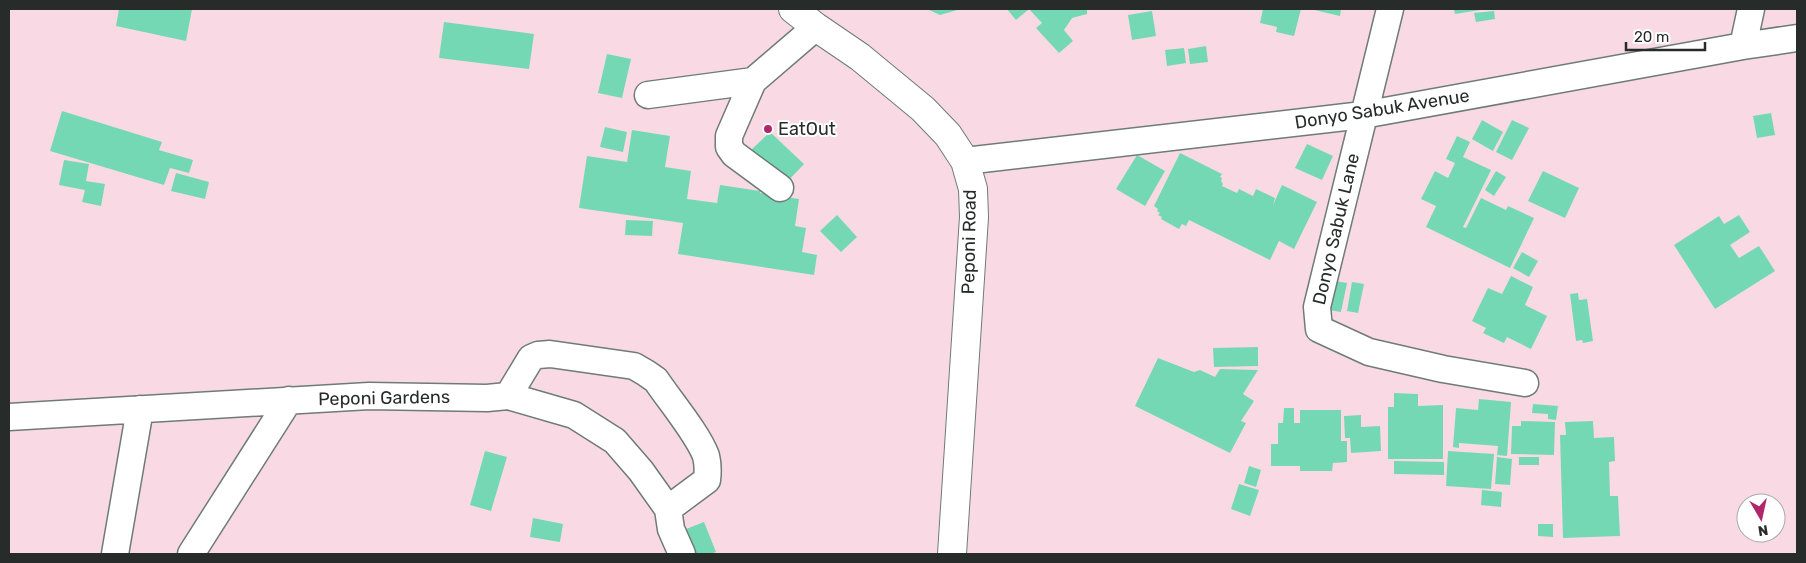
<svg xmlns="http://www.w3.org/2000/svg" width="1806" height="563" viewBox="0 0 1806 563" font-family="Rubik,sans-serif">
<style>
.green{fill:#f9dae4;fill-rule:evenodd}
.building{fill:#75d8b5}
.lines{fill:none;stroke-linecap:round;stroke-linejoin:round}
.minor-casing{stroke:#6e7b76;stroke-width:29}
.major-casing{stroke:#6e7b76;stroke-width:30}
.minor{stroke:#fff;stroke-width:26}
.major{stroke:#fff;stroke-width:28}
.poi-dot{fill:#af276a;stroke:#fff;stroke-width:2}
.labels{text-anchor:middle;stroke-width:4;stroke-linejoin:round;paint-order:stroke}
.street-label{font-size:18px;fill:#272c2a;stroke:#fff}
.poi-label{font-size:18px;fill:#272c2a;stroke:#fff;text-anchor:start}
</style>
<rect width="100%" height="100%" fill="#eaf9f2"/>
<path class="green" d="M9 9H1797V554H9ZM1746 503H1776V533H1746Z"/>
<path class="building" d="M119 9H192L186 41 116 26Z
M927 9H961L940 15Z
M1007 9H1087V14L1072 18 1064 30 1073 41 1059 53 1036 28 1042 23 1029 9 1016 20Z
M1263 9H1301L1294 36 1276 32 1277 27 1260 23Z
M1310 9H1341L1340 16Z
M1454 9H1480V10L1455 14Z
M1152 11 1156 36 1132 40 1128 15Z
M1494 11 1495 19 1476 22 1474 13Z
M444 22 534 34 529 69 439 58Z
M1206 46 1208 62 1190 64 1188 49Z
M1184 48 1186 63 1167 66 1165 50Z
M607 54 631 59 622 98 598 93Z
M62 111 162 142 159 150 193 160 189 173 170 168 164 185 50 151Z
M1771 113 1775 135 1757 138 1753 116Z
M1482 120 1503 132 1493 151 1472 139Z
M1512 120 1529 128 1512 160 1496 152Z
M605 127 627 132 623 152 600 147Z
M632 130 670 136 665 167 691 171 687 199 717 203 720 185 760 191V193L799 199 795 226 806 228 802 252 817 255 814 275 678 254 683 223 579 208 587 156 627 162Z
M770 132 804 164 786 183 751 150Z
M1457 136 1470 142 1463 157 1491 170 1463 227 1466 228 1481 198 1506 210 1508 206 1534 218 1510 268 1426 227 1436 206 1421 199 1435 171 1448 178 1455 163 1446 159Z
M1307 144 1333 156 1322 180 1295 168Z
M1180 153 1222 174 1220 177 1222 178 1221 181 1223 184 1222 186 1237 193 1239 189 1253 196 1256 189 1275 198 1273 205 1282 185 1317 202 1294 249 1279 241 1270 260 1189 220 1186 226 1182 224 1179 229 1161 219 1162 217 1158 215 1160 213 1157 211 1158 209 1154 206Z
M1137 155 1165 171 1145 206 1116 189Z
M64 160 89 164 86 181 105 184 101 206 82 202 85 190 59 185Z
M1496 171 1506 177 1494 196 1485 190Z
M1543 171 1579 188 1565 218 1528 201Z
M176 173 209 182 205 199 171 191Z
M837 215 857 237 841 252 820 231Z
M1739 215 1750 232 1730 245 1739 258 1759 246 1775 271 1715 309 1674 245 1719 216 1724 224Z
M626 220 653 221 652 236 625 235Z
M1522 252 1538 261 1529 277 1513 268Z
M1511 276 1533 287 1525 305 1547 316 1531 349 1507 337 1504 343 1483 333 1486 328 1472 321 1488 288 1502 294Z
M1335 281 1347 283 1341 312 1329 310Z
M1352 282 1364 284 1358 313 1347 311Z
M1578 293 1579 300 1587 299 1593 341 1583 343 1582 340 1576 341 1570 294Z
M1258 347V366L1214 367 1213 348Z
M1158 358 1194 372 1200 370 1215 377 1220 369 1258 370 1243 394 1254 401 1241 421 1246 423 1230 453 1135 406Z
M1394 393 1418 394V406L1443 405V459H1388V407H1394Z
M1479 399 1511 402 1507 456 1497 455 1498 446 1459 443V448L1453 447 1456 408 1478 410Z
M1533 404 1558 406 1556 420 1548 419V414L1532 413Z
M1284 408H1294V423H1300V410H1341V441H1347V462L1333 463 1332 471H1300V466H1271V444H1278V423H1283Z
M1361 415V427L1380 426 1381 451 1351 453 1350 438H1345L1344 416Z
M1521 421 1555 422 1554 455 1511 454 1512 426H1521Z
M1593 421 1594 438 1614 437 1615 461 1609 462 1610 496H1618L1620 536 1563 538 1560 435H1566L1565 422Z
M485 451 507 457 491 511 470 505Z
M1448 451 1494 454 1491 489 1446 486Z
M1497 457 1512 459 1510 485 1495 484Z
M1519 457H1539V465H1519Z
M1394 461 1444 462V475L1394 474Z
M1249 466 1261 470 1256 487 1244 483Z
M1239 484 1259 490 1250 516 1231 509Z
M1482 490 1502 492 1501 507 1481 505Z
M533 518 563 524 560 542 530 537Z
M704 522 716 552 710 554H691L681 531Z
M1538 524H1553V537L1538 536Z"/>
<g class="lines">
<g class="minor-casing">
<path id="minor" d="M1390 9 1317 307 1319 329 1369 352 1443 369 1525 383
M1743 46 1751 9
M648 95 753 81
M965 161 1363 115 1743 46 1797 38
M780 188 734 154 729 147V136L753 81 816 27
M508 396 531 358 538 355 550 354 634 366 646 373 656 380C670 401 698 434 706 456 708 464 708 472 707 480L668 509
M9 417 369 396 487 398 508 396 574 415 615 441 641 471 668 509 671 529 682 554
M115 554 140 409
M191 554 289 400"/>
</g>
<g class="major-casing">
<path id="major" d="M793 9 816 27 860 57 923 109 948 135 965 161 973 189 974 217 952 554"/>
</g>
<use href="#minor" class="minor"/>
<use href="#major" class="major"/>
</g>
<circle class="poi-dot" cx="768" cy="129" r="5"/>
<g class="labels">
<g class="street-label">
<text transform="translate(1382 109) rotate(-9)" y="6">Donyo Sabuk Avenue</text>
<text transform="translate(1336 229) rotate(-77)" y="6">Donyo Sabuk Lane</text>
<text transform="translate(969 242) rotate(-89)" y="6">Peponi Road</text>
<text transform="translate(384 398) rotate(-1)" y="6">Peponi Gardens</text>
</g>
<g class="poi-label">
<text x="778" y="135">EatOut</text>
</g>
</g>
<rect width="1806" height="563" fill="none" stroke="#272c2a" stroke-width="20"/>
<g transform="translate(1761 518) rotate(171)"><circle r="24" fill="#ffffff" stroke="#a9abaa"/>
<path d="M0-4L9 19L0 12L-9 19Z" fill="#af276a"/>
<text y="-8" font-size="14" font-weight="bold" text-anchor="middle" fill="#272c2a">N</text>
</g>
<path d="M1626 42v8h79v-8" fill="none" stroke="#272c2a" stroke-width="2.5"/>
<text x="1634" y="42" font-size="15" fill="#272c2a" stroke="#ffffff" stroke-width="4" paint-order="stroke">20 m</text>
</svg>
